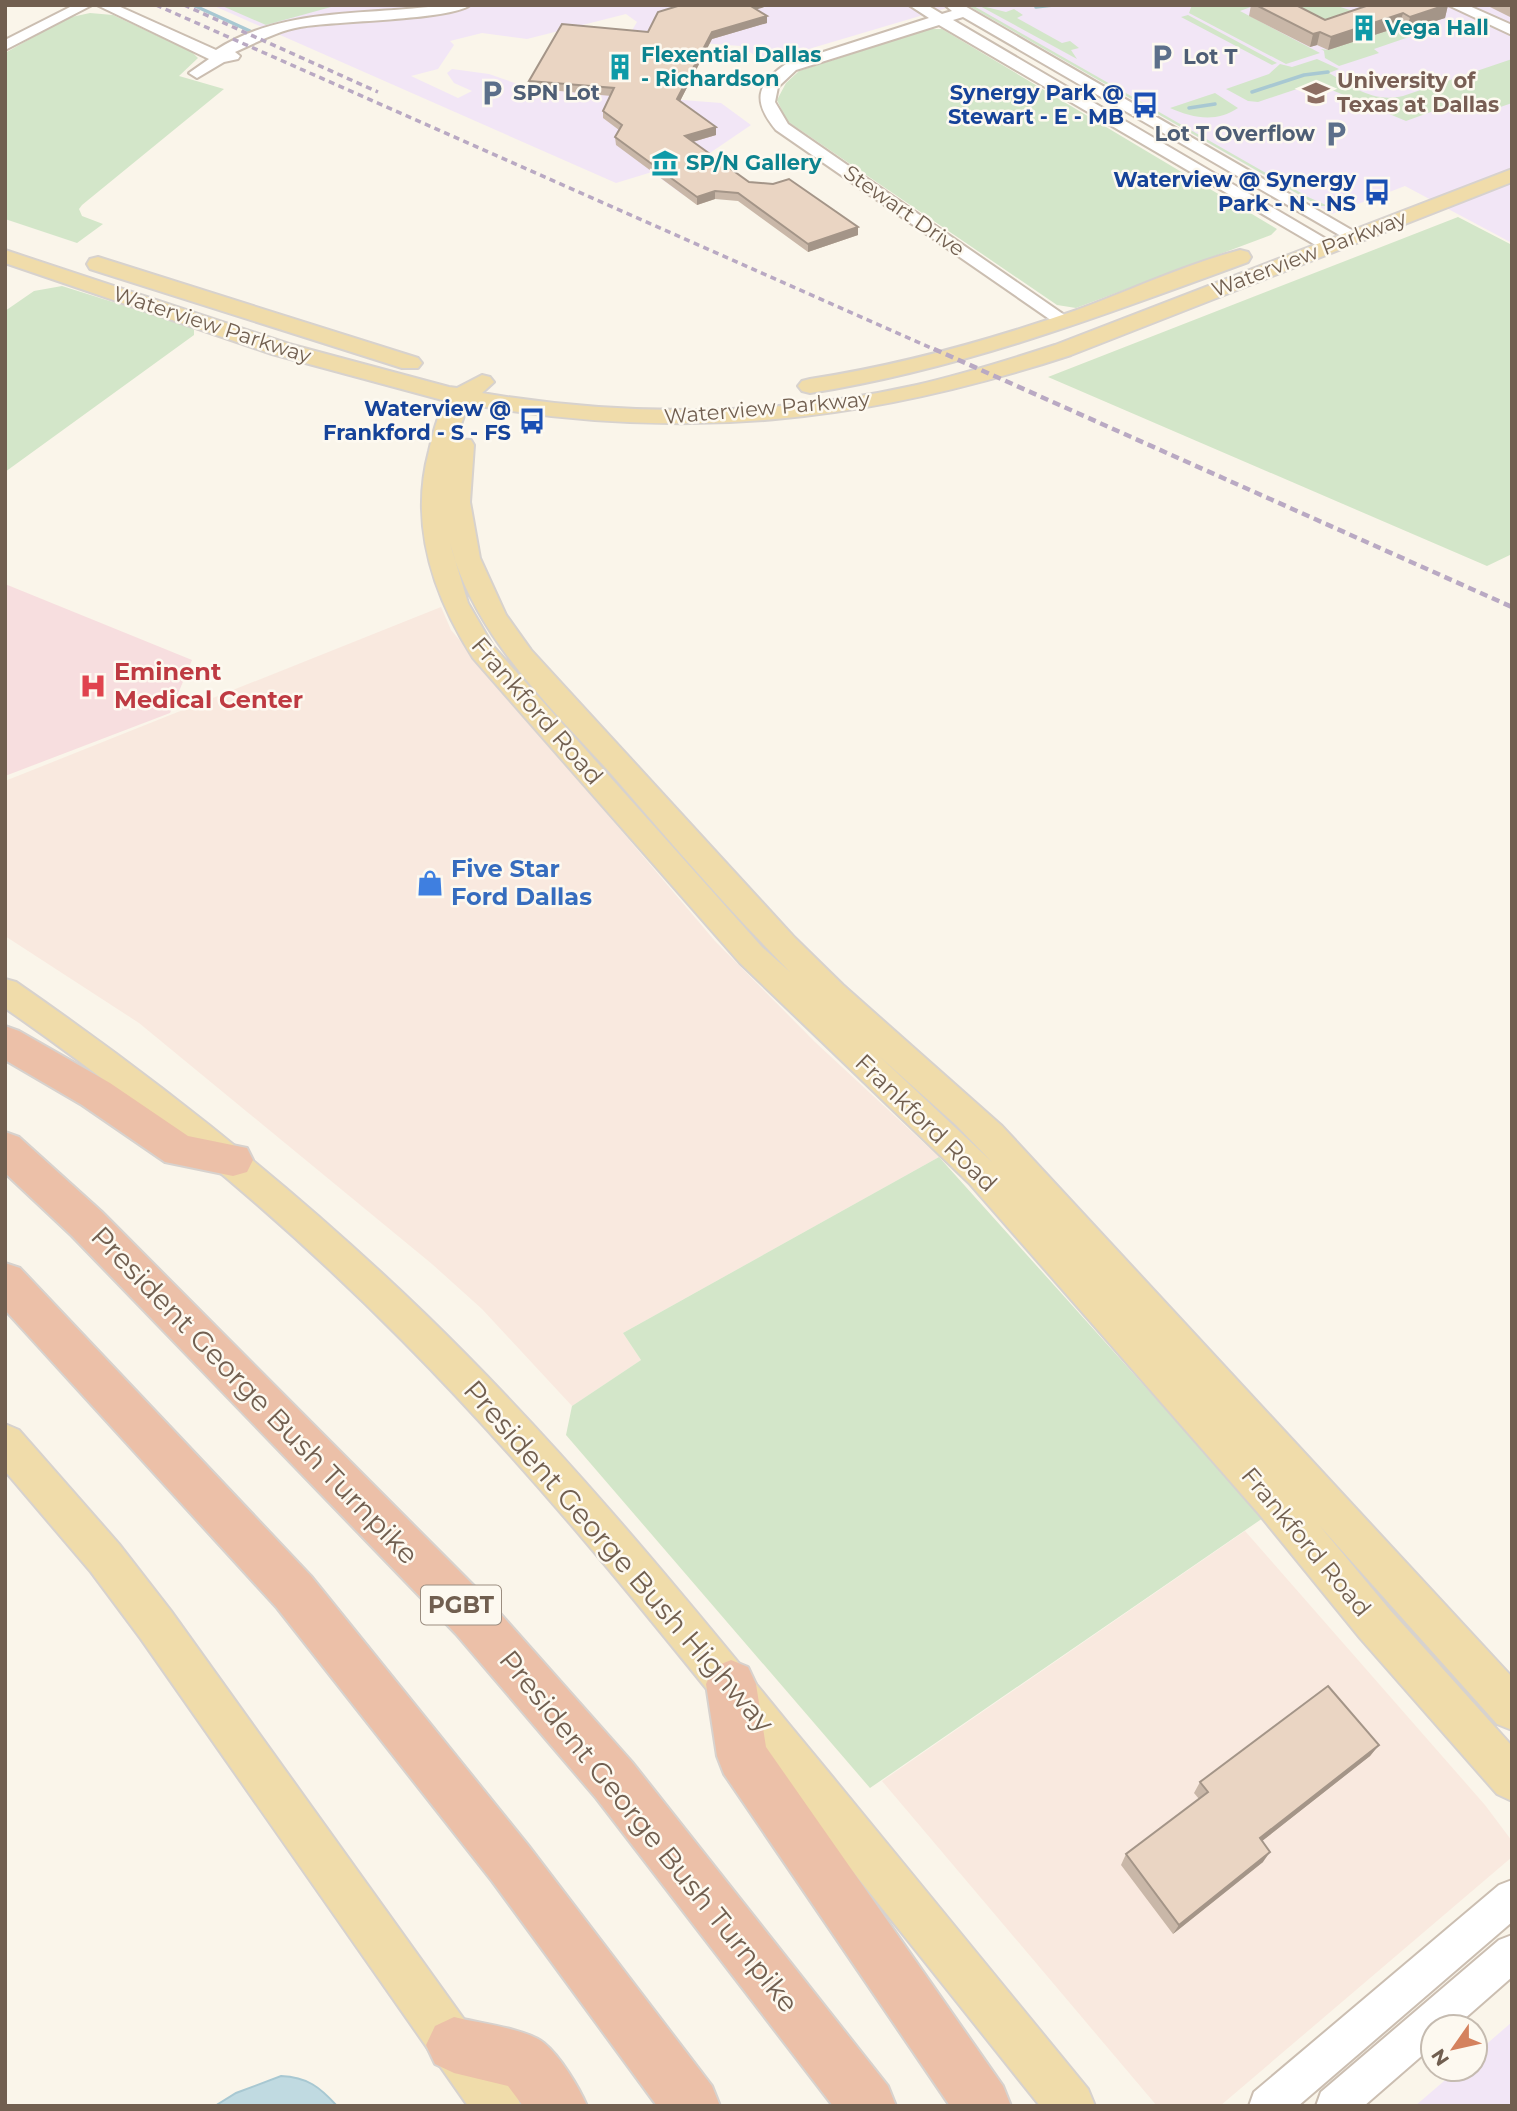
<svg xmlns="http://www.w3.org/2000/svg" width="1517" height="2111" viewBox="0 0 1517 2111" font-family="Montserrat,sans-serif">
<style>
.commercial{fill:#f9e9df}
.education{fill:#f2e6f6}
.medical{fill:#f7dedf}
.green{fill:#d3e6c9}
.water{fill:#c0dae1;stroke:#a8c8d2;stroke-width:2}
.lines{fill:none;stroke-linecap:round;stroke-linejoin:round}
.stream{stroke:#a8c8d2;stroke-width:3.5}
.minor-casing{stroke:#cbbeb1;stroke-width:4}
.major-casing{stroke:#d7d2ce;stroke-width:4}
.highway-casing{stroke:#d7d2ce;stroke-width:4}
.minor{fill:#fff;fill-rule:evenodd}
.major{fill:#f0dcaa;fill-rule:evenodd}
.highway{fill:#ecc0a8;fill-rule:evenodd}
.rail-far1{stroke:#b9a9c3;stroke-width:3.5;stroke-dasharray:6 4.5;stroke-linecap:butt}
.rail{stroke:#b9a9c3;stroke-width:4.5;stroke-dasharray:8 5;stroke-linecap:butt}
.wall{fill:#c9b7a8}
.shaded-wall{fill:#a49588}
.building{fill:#ead5c3;stroke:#a49588;stroke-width:2}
.labels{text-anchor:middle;stroke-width:5;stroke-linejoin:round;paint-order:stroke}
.far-culture-label{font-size:21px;font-weight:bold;fill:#0d838f;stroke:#fdf9f0;text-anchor:start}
.far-service-label{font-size:21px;font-weight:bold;fill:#4e5e75;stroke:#fdf9f0;text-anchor:start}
.far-education-label{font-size:21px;font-weight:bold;fill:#785e54;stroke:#fdf9f0;text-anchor:start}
.far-transit-label{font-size:21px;font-weight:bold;fill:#164399;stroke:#fdf9f0;text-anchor:end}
.far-street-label{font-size:21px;fill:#715f50;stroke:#fdf9f0}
.shield{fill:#fdf9f0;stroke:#9b8d80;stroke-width:2}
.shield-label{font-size:23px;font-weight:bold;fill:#715f50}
.health-label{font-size:24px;font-weight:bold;fill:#be3a42;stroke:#fdf9f0;text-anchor:start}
.street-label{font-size:24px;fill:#715f50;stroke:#fdf9f0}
.shop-label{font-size:24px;font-weight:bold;fill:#366cbe;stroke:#fdf9f0;text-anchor:start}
.near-street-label{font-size:28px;fill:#715f50;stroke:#fdf9f0}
</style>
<rect width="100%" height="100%" fill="#faf5ea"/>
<path class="commercial" d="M441 607 451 630 715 941 815 1042 939 1157 623 1333 641 1360 572 1406 482 1309 432 1264 139 1023 5 936V781Z
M1245 1531 1485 1805 1512 1841V1857L1220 2106H1157L882 1781Z"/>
<path class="education" d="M212 5H957L765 62 740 46 628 37 637 22 626 14 527 39 482 33 450 41 454 45 438 69 411 76 458 98 472 91 454 83 447 73 452 69 489 74 529 88 721 103 751 125 704 157 683 195 652 172 616 183Z
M967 5H1512V243L1405 186 1332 214Z
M1512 2022V2106H1415L1458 2069H1475V2054Z"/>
<path class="medical" d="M5 584 192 660 170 713 5 776Z"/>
<path class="green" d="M220 5H329L331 7 266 25Z
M967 5H972L1308 197 1328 206H1319Z
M978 5 1006 12 1014 9 1023 15 1017 18 1062 43 1070 41 1079 48 1071 50 1077 59Z
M1192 5H1256L1240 11 1320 53 1286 64 1189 13Z
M1262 5H1334L1353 11 1340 24Z
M90 13 113 15 192 52 198 58 179 76 224 89 82 205 79 209 82 216 103 224 77 243 5 219V53L67 18Z
M1188 15 1277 63 1272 65 1181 17Z
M1390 28 1409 37 1374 49 1379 53 1339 66 1325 58 1324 51 1321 49 1328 50Z
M929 29H942L1277 229 1271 235 1076 308 1057 305 787 121 777 100 786 83 799 71Z
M1317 59 1339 69 1329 73C1354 87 1373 103 1403 96L1512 59V103L1480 114 1439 109 1406 121 1315 83 1258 102 1248 101 1226 89 1269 74 1280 64 1292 67Z
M1215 93 1238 108C1216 123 1193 118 1170 108Z
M1458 217 1512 245V554L1487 566 1048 377Z
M62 286 189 326 194 330V335L5 472V311L34 291Z
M939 1157 1263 1518 870 1788 566 1435 572 1406 641 1360 623 1333Z"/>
<path class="water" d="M281 2076C307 2077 320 2087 337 2106H215L236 2093Z"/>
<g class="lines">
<path class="stream" d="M193 5 250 31
M1036 7 1053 5
M1252 92 1304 75 1328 72
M1189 108 1215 104"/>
<g class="minor-casing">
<path id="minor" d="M74 5H92L5 50V40Z
M97 5H116L216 50C268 16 334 14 394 10 419 8 444 5 470 5 452 20 332 21 300 27 277 31 256 43 235 52L240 56 238 59 224 62 197 78 189 73 209 59Z
M909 5H927L942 14 952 11 945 5H963L1362 236 1360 240H1348L963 17 953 20 1338 246 1336 250H1324L939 25 796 70 778 87 775 102 788 124 1073 321 1064 326 1058 325 776 130C753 102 755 85 786 64L929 18Z
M1448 5H1467L1512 25V35Z
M1512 1880V1922L1298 2106H1249L1254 2092 1499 1885Z
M1512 1935V1977L1455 2027H1433V2046L1364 2106H1316L1321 2092 1499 1940Z"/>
</g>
<g class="major-casing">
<path id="major" d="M1512 169V182L1071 355C864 423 684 442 468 404L456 439 471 440 474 445 470 502 480 558 506 615 531 650 795 938 843 985 1002 1126 1512 1677V1730L1497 1724 1319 1525 1390 1610 1512 1746V1801L1497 1794 1360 1638 1259 1514 969 1183 740 963 473 658C433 595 409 525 429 451 433 434 437 416 446 401L272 354 5 263V250L289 344 449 387 457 388 482 375 490 377 494 382 482 393C624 417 775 417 917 385 964 374 1009 360 1055 345ZM450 543C475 638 549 704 612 775 670 842 728 909 790 972L762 947 493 646 468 603ZM878 1055 956 1125 992 1162Z
M1240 250 1248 252 1251 257 1248 262C1104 315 962 369 810 393L802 391 798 386 802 381 810 379C901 365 987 341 1074 311 1129 291 1184 265 1240 250Z
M98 257 418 358 422 363 418 368H402L90 269 87 264 90 259Z
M5 979 16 982C162 1083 299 1192 426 1315 557 1442 672 1581 787 1722 888 1844 988 1967 1088 2089L1095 2106H1040C945 1987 850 1868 755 1749 642 1608 529 1468 402 1340 280 1217 147 1107 5 1008Z
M5 1424 19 1430 119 1544 171 1611 514 2089 521 2106H468L141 1639 91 1572 5 1471Z"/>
</g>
<g class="highway-casing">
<path id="highway" d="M5 1026 19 1031 110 1083 188 1136 247 1148 253 1160 247 1172 233 1176 165 1162 82 1105 5 1060Z
M5 1132 19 1137 102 1212 490 1602 632 1762 888 2086 896 2106H833L596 1798 456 1634 72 1236 5 1173Z
M5 1263 20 1268 311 1576 528 1845 712 2086 720 2106H657L492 1881 277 1608 5 1310Z
M731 1660 748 1667 756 1684 766 1747 1003 2086 1011 2106H950L724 1774 717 1756 706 1684 714 1667Z
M454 2017C477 2023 525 2028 544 2043 560 2056 579 2087 587 2106H523L508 2086 454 2073 435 2064 426 2045 435 2026Z"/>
</g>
<use href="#minor" class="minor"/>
<use href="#major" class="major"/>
<use href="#highway" class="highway"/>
<path class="rail-far1" d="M156 5 938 351
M184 5 378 92"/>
<path class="rail" d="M934 349 1512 607"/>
</g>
<path class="wall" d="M1251 5H1296L1325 20 1369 5H1448L1445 18 1407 30 1399 27 1328 50 1317 45 1310 47 1249 16Z
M1486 5H1512V18Z
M756 10 767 23 712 39 680 101 716 135 693 142 749 182 858 227V235L808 252 738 201 715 199 697 205 616 145 615 137 619 130 603 118V111L611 96 529 88V81Z
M1379 1745 1370 1756 1262 1841 1263 1862 1173 1934 1121 1865 1126 1854 1199 1799 1194 1793 1200 1782Z"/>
<path class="shaded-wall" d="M748 5H771L748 12Z
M1446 5H1448L1445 18 1407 30 1410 17Z
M1403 13 1399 27 1328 50 1331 37Z
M767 16V23L712 39 677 107V99L712 32Z
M1320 32 1317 45 1310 47 1313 34Z
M716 127V135L685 144V136Z
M715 191V199L697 205V197Z
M858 227V235L808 252V244Z
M1379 1745 1370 1756 1252 1849 1260 1838Z
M1270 1852 1263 1862 1173 1934 1179 1925Z"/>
<path class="building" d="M681 5H749L767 16 712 32 677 99 716 127 685 136 749 182 773 184 789 179 858 227 808 244 738 193 715 191 697 197 615 137 622 125 603 111 614 88 529 81 562 24 648 32 658 12Z
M1256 5H1296L1325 20 1369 5H1446L1410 17 1403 13 1331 37 1320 32 1313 34Z
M1328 1686 1379 1745 1260 1838 1270 1852 1179 1925 1126 1854 1208 1792 1200 1782Z"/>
<defs>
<g id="building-bare" transform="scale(2.1)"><path d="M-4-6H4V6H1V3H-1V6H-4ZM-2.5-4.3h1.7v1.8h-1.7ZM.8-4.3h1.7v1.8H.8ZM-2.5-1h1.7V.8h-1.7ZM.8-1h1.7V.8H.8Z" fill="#0f9aa8" stroke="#fdf9f0" stroke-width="2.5" paint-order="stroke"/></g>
<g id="parking-bare" transform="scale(2.1)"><path d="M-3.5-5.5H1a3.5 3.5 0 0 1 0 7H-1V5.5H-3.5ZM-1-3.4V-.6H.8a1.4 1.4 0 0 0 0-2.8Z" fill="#5c6f8a" stroke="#fdf9f0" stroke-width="2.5" paint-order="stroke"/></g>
<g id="university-bare" transform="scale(2.1)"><path d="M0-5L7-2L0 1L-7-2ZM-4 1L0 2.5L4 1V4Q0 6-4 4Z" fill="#8d6e63" stroke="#fdf9f0" stroke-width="2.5" paint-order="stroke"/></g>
<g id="bus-bare" transform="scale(2.1)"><path d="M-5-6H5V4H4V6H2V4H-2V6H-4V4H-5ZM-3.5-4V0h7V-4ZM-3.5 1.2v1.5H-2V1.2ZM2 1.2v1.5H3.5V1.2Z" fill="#1a4fb4" stroke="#fdf9f0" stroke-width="2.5" paint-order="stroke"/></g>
<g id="museum-bare" transform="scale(2.1)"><path d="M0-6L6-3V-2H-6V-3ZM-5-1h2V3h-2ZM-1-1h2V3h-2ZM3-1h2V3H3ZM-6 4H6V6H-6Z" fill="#0f9aa8" stroke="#fdf9f0" stroke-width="2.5" paint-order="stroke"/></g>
<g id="hospital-bare" transform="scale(2.1)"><path d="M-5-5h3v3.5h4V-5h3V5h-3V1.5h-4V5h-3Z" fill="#e0444e" stroke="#fdf9f0" stroke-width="2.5" paint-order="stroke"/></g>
<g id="shop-bare" transform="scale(2.1)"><path d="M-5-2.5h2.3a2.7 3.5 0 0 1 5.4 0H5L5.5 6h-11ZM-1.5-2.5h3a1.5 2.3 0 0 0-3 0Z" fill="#3f7fe0" stroke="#fdf9f0" stroke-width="2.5" paint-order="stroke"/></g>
</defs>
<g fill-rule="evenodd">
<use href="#building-bare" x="1364" y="28"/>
<use href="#parking-bare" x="1162" y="57"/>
<use href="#building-bare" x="620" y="67"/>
<use href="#parking-bare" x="492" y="93"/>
<use href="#university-bare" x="1316" y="93"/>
<use href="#bus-bare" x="1145" y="105"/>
<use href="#parking-bare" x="1336" y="134"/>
<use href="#museum-bare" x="665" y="163"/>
<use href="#bus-bare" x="1377" y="192"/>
<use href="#bus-bare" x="532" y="421"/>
<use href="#hospital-bare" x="93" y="686"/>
<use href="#shop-bare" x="430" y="883"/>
</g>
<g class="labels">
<g class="far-culture-label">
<text x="1385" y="35">Vega Hall</text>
<text x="641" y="62">Flexential Dallas<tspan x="641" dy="24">- Richardson</tspan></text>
<text x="686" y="170">SP/N Gallery</text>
</g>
<g class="far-service-label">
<text x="1183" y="64">Lot T</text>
<text x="513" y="100">SPN Lot</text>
<text x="1315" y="141" text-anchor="end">Lot T Overflow</text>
</g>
<g class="far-education-label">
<text x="1337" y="88">University of<tspan x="1337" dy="24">Texas at Dallas</tspan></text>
</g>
<g class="far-transit-label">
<text x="1124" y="100">Synergy Park @<tspan x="1124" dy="24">Stewart - E - MB</tspan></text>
<text x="1356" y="187">Waterview @ Synergy<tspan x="1356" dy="24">Park - N - NS</tspan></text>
<text x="511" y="416">Waterview @<tspan x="511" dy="24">Frankford - S - FS</tspan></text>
</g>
<g class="far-street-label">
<text transform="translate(904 211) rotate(35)" y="7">Stewart Drive</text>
<text transform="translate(1309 254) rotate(-21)" y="7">Waterview Parkway</text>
<text transform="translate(212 325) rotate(18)" y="7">Waterview Parkway</text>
<text transform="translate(767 408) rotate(-5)" y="7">Waterview Parkway</text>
</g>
<rect class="shield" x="421" y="1585.5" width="80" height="39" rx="5"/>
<g class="shield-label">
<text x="461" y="1613">PGBT</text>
</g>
<g class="health-label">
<text x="114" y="680">Eminent<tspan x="114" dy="28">Medical Center</tspan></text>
</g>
<g class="street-label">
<text transform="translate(537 711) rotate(49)" y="8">Frankford Road</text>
<text transform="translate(926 1123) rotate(44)" y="8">Frankford Road</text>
<text transform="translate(1306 1542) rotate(50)" y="8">Frankford Road</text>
</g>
<g class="shop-label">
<text x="451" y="877">Five Star<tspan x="451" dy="28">Ford Dallas</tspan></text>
</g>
<g class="near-street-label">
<text transform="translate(255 1395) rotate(46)" y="10">President George Bush Turnpike</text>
<text transform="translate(619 1556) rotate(49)" y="10">President George Bush Highway</text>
<text transform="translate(649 1831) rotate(51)" y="10">President George Bush Turnpike</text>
</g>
</g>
<rect width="1517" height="2111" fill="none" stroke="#715f50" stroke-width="14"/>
<g transform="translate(1454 2048) rotate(236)"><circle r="33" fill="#fdf9f0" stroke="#c5bbb0" stroke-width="2"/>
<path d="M0-5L12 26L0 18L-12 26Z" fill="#d4825e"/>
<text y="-10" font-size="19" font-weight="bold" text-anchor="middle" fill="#715f50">N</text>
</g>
</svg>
